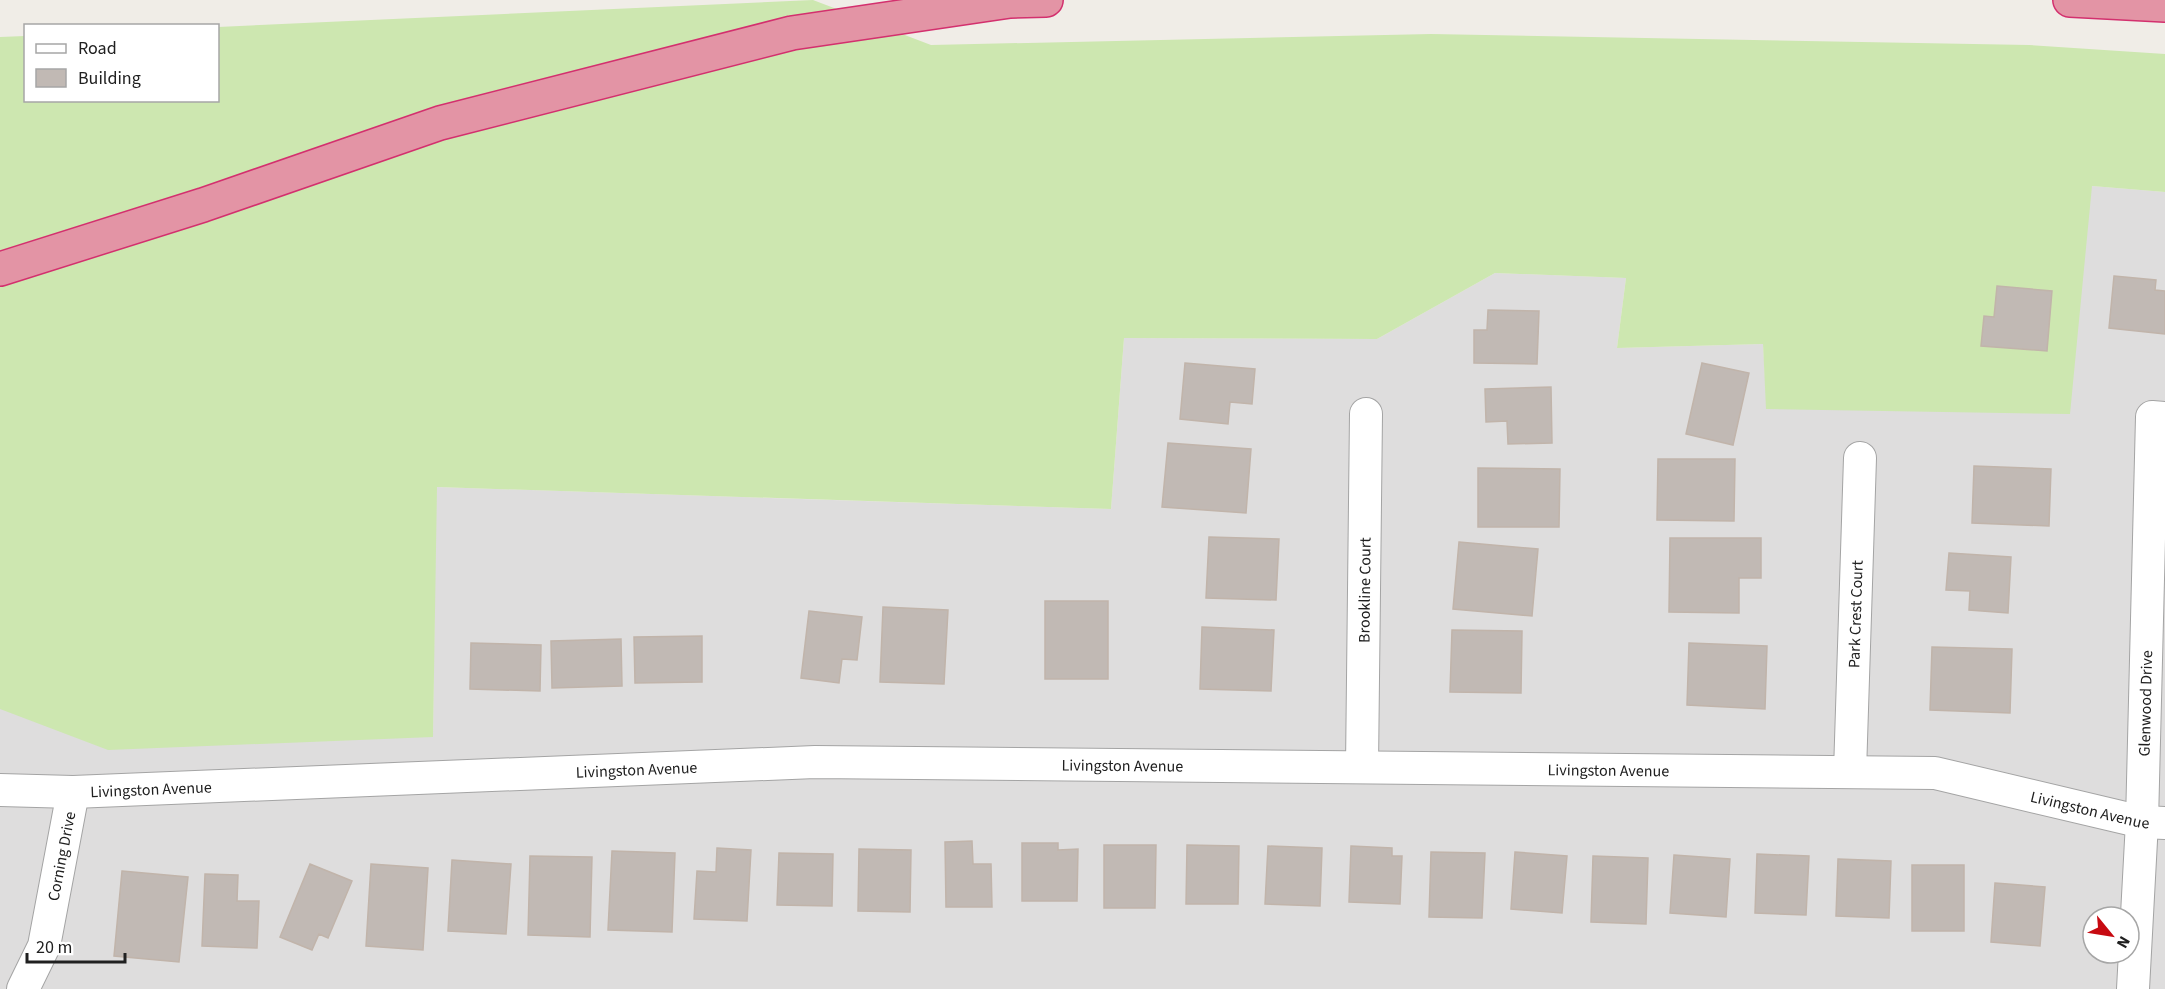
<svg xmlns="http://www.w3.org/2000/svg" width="2165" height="989" viewBox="0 0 2165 989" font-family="'Source Sans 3',sans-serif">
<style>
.residential{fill:#dedddd;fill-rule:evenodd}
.grass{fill:#cde7b0}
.building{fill:#c1b9b4;stroke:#c1b4aa;stroke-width:1.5}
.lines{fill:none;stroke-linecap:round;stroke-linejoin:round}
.street-casing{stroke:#a4a4a4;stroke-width:34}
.highway-casing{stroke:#d3306e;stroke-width:36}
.street{stroke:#fff;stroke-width:32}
.highway{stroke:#e394a5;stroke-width:33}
.labels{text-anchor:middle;stroke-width:5;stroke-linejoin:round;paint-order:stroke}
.street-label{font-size:16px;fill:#202020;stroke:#fff}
</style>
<rect width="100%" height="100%" fill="#f0ede7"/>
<path class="residential" d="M2092 186 2165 192V989H0V708L433 736 436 487 1111 509 1124 338 1377 339 1495 273 1626 278 1617 348 1763 344 1767 409ZM2093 917H2129V953H2093Z"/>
<path class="grass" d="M813 0 931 45 1431 34 2029 45 2165 54V192L2092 186 2070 414 1766 409 1763 344 1617 348 1626 278 1495 273 1377 339 1124 338 1111 509 437 487 433 737 108 750 0 709V37L25 36 26 100H218V27Z"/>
<path class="building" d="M2114 276 2156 280 2155 290 2165 291V334L2109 328Z
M1997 286 2052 291 2047 351 1981 346 1984 316 1994 317Z
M1488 310 1539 311 1537 364 1474 363V330H1487Z
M1185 363 1255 369 1252 404 1230 402 1228 424 1180 419Z
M1702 363 1749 373 1733 445 1686 434Z
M1551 387 1552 443 1508 444 1507 421 1486 422 1485 389Z
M1168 443 1251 449 1246 513 1162 507Z
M1658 459H1735L1734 521 1657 520Z
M1974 466 2051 469 2049 526 1972 523Z
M1478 468 1560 469 1559 527H1478Z
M1209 537 1279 539 1276 600 1206 598Z
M1670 538H1761V578H1739V613L1669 612Z
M1459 542 1538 549 1532 616 1453 609Z
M1949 553 2011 557 2008 613 1969 610 1970 591 1946 590Z
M1045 601H1108V679H1045Z
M883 607 948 610 944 684 880 682Z
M809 611 862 617 857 660 842 659 839 683 801 678Z
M1202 627 1274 630 1271 691 1200 689Z
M1452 630 1522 631 1521 693 1450 692Z
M702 636V682L635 683 634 637Z
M621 639 622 686 552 688 551 641Z
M471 643 541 645 540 691 470 689Z
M1689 643 1767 646 1765 709 1687 705Z
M1932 647 2012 649 2010 713 1930 710Z
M972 841 973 864H991L992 907H946L945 842Z
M1022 843H1058V850L1078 849 1077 901H1022Z
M1104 845H1156L1155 908H1104Z
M1187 845 1239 846 1238 904H1186Z
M1268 846 1322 848 1320 906 1265 904Z
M1351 846 1392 848V856H1402L1400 904 1349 902Z
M717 848 751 850 747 921 694 919 697 871 716 872Z
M859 849 911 850 910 912 858 911Z
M612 851 675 853 672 932 608 930Z
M1431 852 1485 853 1482 918 1429 917Z
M1515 852 1567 856 1562 913 1511 909Z
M779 853 833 854 832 906 777 905Z
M1757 854 1809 856 1806 915 1755 913Z
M1674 855 1730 859 1726 917 1670 913Z
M530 856 592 857 590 937 528 935Z
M1593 856 1648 858 1646 924 1591 922Z
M1838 859 1891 861 1889 918 1836 916Z
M452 860 511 864 506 934 448 931Z
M310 864 352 881 328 938 319 934 312 950 280 937Z
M371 864 428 868 423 950 366 946Z
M1912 865H1964V931H1912Z
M122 871 188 877 179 962 114 956Z
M205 874 238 875 237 901H259L257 948 202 946Z
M1995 883 2045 887 2040 946 1991 942Z"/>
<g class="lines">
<g class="street-casing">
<g id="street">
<path id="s1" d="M1362 767 1366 414"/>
<path id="s2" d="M1850 772 1860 458"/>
<path d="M0 790 73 792 44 946 23 989"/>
<path id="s3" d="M73 792 815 762 1935 773 2142 822 2165 823"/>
<path id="s4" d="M2133 989 2142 822 2152 417 2165 418"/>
</g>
</g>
<g class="highway-casing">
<path id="highway" d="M2070 0 2165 5
M0 269 203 205 440 123 792 33 1010 1 1046 0"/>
</g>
<use href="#street" class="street"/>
<use href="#highway" class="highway"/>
</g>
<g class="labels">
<g class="street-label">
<text dy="6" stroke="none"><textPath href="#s1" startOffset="177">Brookline Court</textPath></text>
<text dy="6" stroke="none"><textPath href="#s2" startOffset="158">Park Crest Court</textPath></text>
<text dy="6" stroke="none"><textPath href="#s4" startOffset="286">Glenwood Drive</textPath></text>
<text dy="6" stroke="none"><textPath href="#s3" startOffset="1050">Livingston Avenue</textPath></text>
<text dy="6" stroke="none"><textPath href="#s3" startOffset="564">Livingston Avenue</textPath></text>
<text dy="6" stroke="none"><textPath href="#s3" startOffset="1536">Livingston Avenue</textPath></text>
<text dy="6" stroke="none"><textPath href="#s3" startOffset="78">Livingston Avenue</textPath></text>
<text dy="6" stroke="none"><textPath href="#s3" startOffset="2022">Livingston Avenue</textPath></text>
<text transform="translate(61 856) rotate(-79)" y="6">Corning Drive</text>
</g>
</g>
<rect x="24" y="24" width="195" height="78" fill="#ffffff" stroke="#a6a6a6" stroke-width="1.5"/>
<rect x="36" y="44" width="30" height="9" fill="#ffffff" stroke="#a6a6a6" stroke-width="1.5"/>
<text x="78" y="54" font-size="18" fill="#202020">Road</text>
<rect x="36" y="69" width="30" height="18" fill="#c1b9b4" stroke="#a6a6a6" stroke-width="1.5"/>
<text x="78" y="84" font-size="18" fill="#202020">Building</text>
<g transform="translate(2111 935) rotate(120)"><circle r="28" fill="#ffffff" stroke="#a6a6a6" stroke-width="1.5"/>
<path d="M0-4.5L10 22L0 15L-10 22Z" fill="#c70a11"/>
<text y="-9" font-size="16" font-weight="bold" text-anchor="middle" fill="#202020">N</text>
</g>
<path d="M27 953v9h98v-9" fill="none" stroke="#202020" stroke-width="3"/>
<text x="36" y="953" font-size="18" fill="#202020" stroke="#ffffff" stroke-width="4.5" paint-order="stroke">20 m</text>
</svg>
